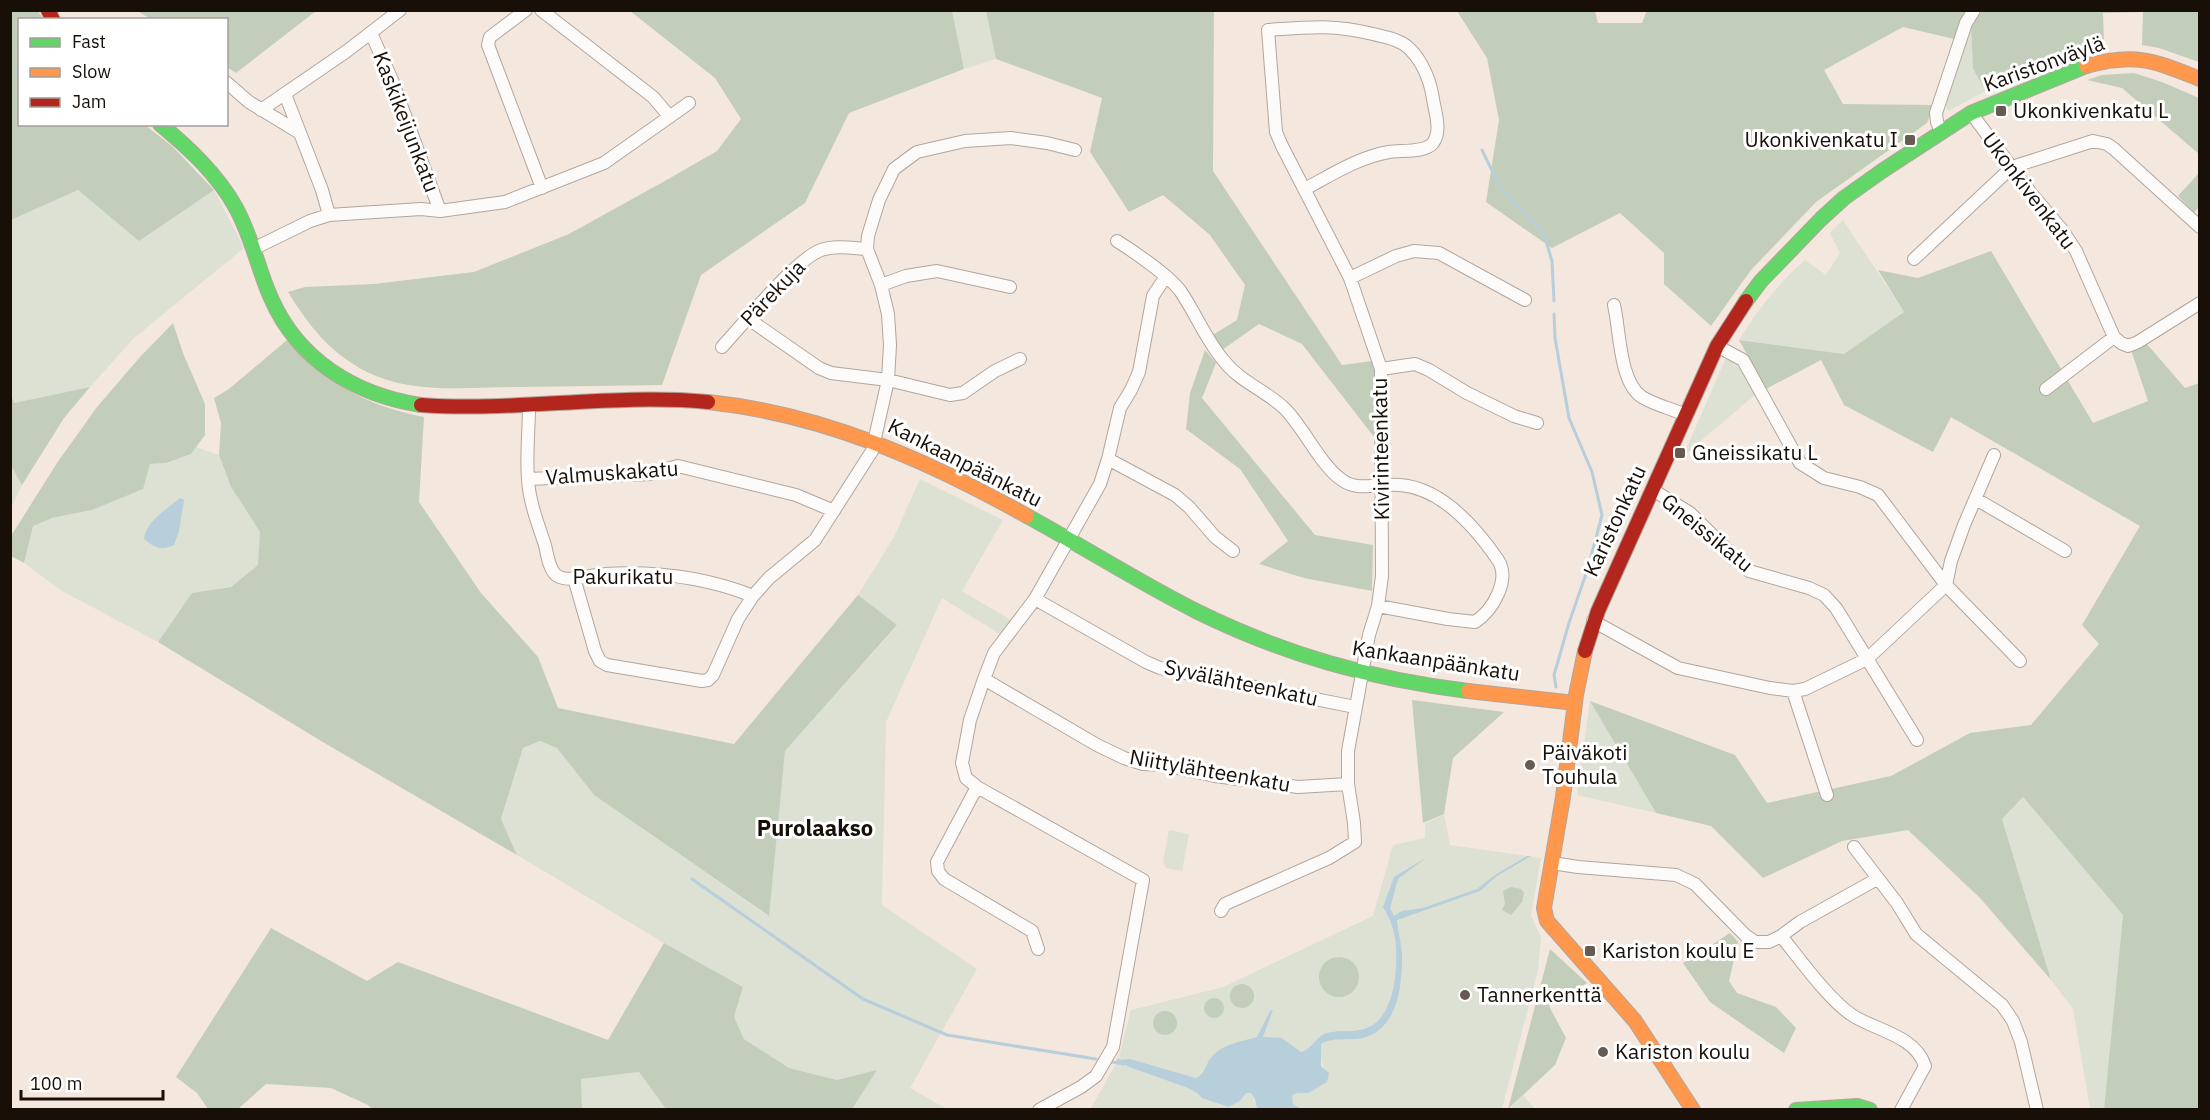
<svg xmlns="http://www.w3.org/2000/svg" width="2210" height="1120" viewBox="0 0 2210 1120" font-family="'IBM Plex Sans',sans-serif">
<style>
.green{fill:#dce1d3}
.forest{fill:#c2ceba}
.water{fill:#b7cedb}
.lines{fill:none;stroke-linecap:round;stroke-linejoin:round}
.stream{stroke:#b7cedb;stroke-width:3}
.street-casing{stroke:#b0a69e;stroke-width:14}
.fast-casing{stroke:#b0a69e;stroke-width:16}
.slow-casing{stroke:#b0a69e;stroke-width:16}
.jam-casing{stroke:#b0a69e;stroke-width:16}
.street{stroke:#fdfbfa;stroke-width:12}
.fast{stroke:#63d668;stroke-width:14}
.slow{stroke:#ff974d;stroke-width:14}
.jam{stroke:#b3261e;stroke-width:14}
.poi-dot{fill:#655b53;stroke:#fff;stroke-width:2}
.labels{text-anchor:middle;stroke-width:6;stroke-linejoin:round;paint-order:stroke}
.street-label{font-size:21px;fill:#180f08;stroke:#fff}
.poi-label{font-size:21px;fill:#180f08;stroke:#fff;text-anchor:start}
.neighbourhood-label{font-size:22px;font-weight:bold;fill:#180f08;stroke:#fff}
</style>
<rect width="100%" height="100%" fill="#f4e7de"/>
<path class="green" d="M952 11H986L996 59 964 69Z
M1971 26 1973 69 1986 91 1948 111 1945 104Z
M78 190 139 240 214 190 244 248 134 338 90 387 14 403 11 394V220Z
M1843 220 1904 312 1844 354 1739 340C1758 309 1778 284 1805 260L1826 275 1840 253 1830 233Z
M1726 358 1745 371 1757 393 1683 456Z
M196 447 219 455 231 487 260 532 258 565 231 587 192 593 158 642 62 591 24 563 32 526 52 518 92 510 150 464 166 463 191 454Z
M11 466 22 485 11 508Z
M920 479 1003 520 962 591 1011 620 1001 635 942 598 886 722 882 905 977 969 910 1088 947 1109H852L876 1071 837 1080 789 1068 744 1039 734 1017 743 987 664 943 517 855 501 820 523 748 540 741 557 748 594 795 768 916 785 751 897 626 858 595 894 537Z
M1590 701 1656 813 1577 795Z
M2023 797 2123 915 2104 1109H2090L2073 1009 2051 980 2002 819Z
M1444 814 1450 845 1541 858 1531 915 1541 938 1538 970 1502 1109H1301L1293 1104 1292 1095 1297 1093H1309L1327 1082 1320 1053 1307 1050 1301 1052 1282 1038 1211 1056 1207 1068 1196 1078 1130 1060 1129 1067 1188 1088 1197 1093 1202 1098 1241 1100 1246 1093H1251L1257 1109 1090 1110 1118 1060 1131 1010 1223 987 1373 916 1393 845 1425 838V824Z
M1169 830 1189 834 1182 871 1166 868 1163 862Z
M639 1072 666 1109H582L581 1079Z
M1523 1095 1535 1109 1509 1110Z"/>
<path class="forest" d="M1647 10 1968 11 1959 23 1954 39 1903 27 1824 70 1843 104 1934 105 1927 123 1816 202 1751 270 1711 326 1664 284V253L1620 213 1552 248 1486 202 1499 120 1487 58 1457 11H1595L1598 23H1642Z
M11 11H38L43 19 20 20V124L145 125 172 146 214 190 139 241 78 190 11 220Z
M137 11H316L236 73 227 67 226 20 151 19Z
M630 11H952L964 69 849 113 805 203 701 275 662 385C615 386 568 386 520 387 471 387 413 395 367 372 329 352 310 327 288 292L305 287 374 284 474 272 569 234 672 177 717 151 741 119 715 78Z
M986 11H1214L1213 171 1342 365 1372 361 1376 371 1374 437 1302 344 1259 324 1222 350 1211 336 1237 320 1245 285 1210 235 1163 195 1129 212 1090 152 1102 98 996 59Z
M1982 11H2199V62L2159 48 2142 45 2143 12 2103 13 2104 44 2070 54 1986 91 1973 69 1971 26Z
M2134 73 2162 82 2199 98V154L2122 88 2087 80 2102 75Z
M2199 173V207L2194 213 2178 196Z
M1991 251 2093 423 2148 401 2131 350 2146 343 2185 388 2199 383V1109H2104L2123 915 2023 797 2002 819 2051 980 1980 898 1908 830 1842 841 1763 878 1711 826 1656 813 1590 701 1735 755 1767 803 1891 776 1970 733 2031 725 2099 644 2082 625 2140 526 1951 417 1933 452 1844 405 1821 360 1766 389 1739 340 1844 354 1904 312 1878 270 1918 278Z
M173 323 183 353 205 404V435L191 454 166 463 150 464 143 489 92 510 52 518 33 526 24 563 11 556V536L57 463 97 407 140 357Z
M287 340C332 384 360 404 424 417L419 502 481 593 538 657 558 708 734 744 858 595 897 625 785 751 769 916 594 795 557 748 540 741 523 748 501 819 517 855 321 741 158 642 192 593 231 587 258 565 260 532 231 487 219 455 221 423 214 398 229 389Z
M1205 350 1216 363 1202 398 1315 535 1373 545 1372 591 1304 578 1259 564 1288 541 1240 469 1186 429 1190 393Z
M90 387 64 418 22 485 11 466V394L14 403Z
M1412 700 1504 712 1453 758 1444 814 1423 823Z
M1511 887 1521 889 1524 893 1522 902 1511 915 1502 910 1505 904 1503 891Z
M271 928 367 981 398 962 608 1040 664 943 743 987 734 1017 744 1039 789 1068 837 1080 877 1070 852 1109H666L639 1072 581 1079 582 1109H372L368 1105 331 1088 266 1084 238 1109H208L197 1093 176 1077Z
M1730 933 1738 942 1729 981 1737 993 1776 1007 1796 1028 1784 1053 1710 1002 1683 963Z
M1550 949 1587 983 1549 1006 1566 1038 1555 1065 1508 1109Z
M1319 977a20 20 0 1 1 40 0a20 20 0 1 1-40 0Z
M1230 996a12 12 0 1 1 24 0a12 12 0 1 1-24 0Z
M1204 1008a10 10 0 1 1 20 0a10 10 0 1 1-20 0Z
M1153 1023a12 12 0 1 1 24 0a12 12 0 1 1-24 0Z"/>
<path class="water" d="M180 498 184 500 179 531 174 545C161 551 155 548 144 539 146 521 166 510 180 498Z
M1527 856H1531L1497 876 1480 891 1397 920C1398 932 1402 945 1402 957 1402 986 1398 1026 1366 1037 1352 1042 1334 1036 1321 1044V1066L1329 1073 1327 1082 1309 1093H1297L1292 1095 1293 1104 1301 1109H1257L1255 1100 1251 1093H1246L1241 1100 1229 1107 1202 1098 1197 1093 1188 1088 1129 1067 1118 1060 1130 1059 1196 1078C1208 1071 1205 1063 1213 1055 1224 1044 1243 1041 1257 1037L1270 1011 1273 1010 1263 1037 1282 1038 1301 1052C1313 1049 1316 1036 1327 1033 1341 1029 1355 1034 1369 1027 1395 1016 1399 963 1395 938 1393 926 1389 917 1383 907L1394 877 1427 857 1398 879 1390 908 1394 916 1402 911 1423 908 1477 889 1495 875Z"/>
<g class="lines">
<path class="stream" d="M1482 150 1500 187 1544 234 1552 261 1554 301
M1554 314 1555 338 1569 418 1592 472 1602 515 1588 568 1569 623 1554 675 1556 687
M692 879 863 999 947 1035 1096 1059
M1112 1062 1124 1064 1118 1060"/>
<g class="street-casing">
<path id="street" d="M526 10 490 37 488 45 542 188
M541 10 653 97 670 117
M371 33 392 80 440 211
M226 82 249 102 300 133
M285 94 322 190 329 215
M261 110 347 51 400 10
M1971 113 2030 192 2063 231 2076 251 2114 337 2121 343 2128 346 2138 342 2200 303
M1941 132 1937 122 1936 113 1966 23 1974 10
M1117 241C1133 251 1171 277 1181 292 1196 314 1206 340 1224 361 1240 382 1267 391 1285 409 1304 428 1321 466 1342 480 1358 492 1381 483 1400 485 1441 488 1476 528 1498 560 1511 580 1492 611 1475 622L1448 619 1378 606
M253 249 310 221 329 215 421 209 440 211 505 202 604 163 689 103
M1914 259 2012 167 2093 141 2107 144 2114 149 2200 227
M1350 278 1396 256 1414 251 1439 253 1525 300
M881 285 906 276 937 271 1010 287
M1614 305C1620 330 1619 382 1642 397 1655 405 1672 409 1686 415
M747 318 819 368 831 373 888 380 950 395 963 393 995 371 1020 359
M1717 346 1743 360 1800 463 1824 478 1860 487 1878 495 1946 585 2020 661
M722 347C742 325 796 259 821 250 835 245 851 248 867 249
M1381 369 1415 364 1429 370 1467 393 1514 416 1537 423
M2046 389 2114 337
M529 406C529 430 526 455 528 479 529 501 538 524 545 545 547 554 549 569 556 575 568 584 592 574 605 574 657 571 705 577 753 596
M1108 459 1175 495 1189 507 1215 537 1233 551
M528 479 651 474 678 466 796 495 834 511
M1653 490 1690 513 1749 571 1809 588 1824 595 1836 608 1917 740
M1976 499 2065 551
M574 578 595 651 600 661 607 665 702 681 708 680 713 675 738 619 753 596 769 578 815 540 872 451 888 380 890 345 888 314 881 285 867 249 868 236 879 200 894 169 917 152 965 141 1011 138 1047 143 1075 150
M1035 599 1146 662 1160 668 1355 707
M1593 621 1678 668 1770 688 1793 691 1805 689 1867 659 1946 585 1951 561 1964 525 1994 455
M984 679 1097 745 1124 758 1143 764 1164 765 1215 776 1298 787 1348 784
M1793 691 1827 795
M977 787 937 862 938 871 944 879 1032 931 1038 949
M1854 847 1897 903 1916 934 2002 1005 2013 1021 2021 1042 2037 1110
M1552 863 1578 867 1676 875 1695 884 1745 935 1755 942H1769L1781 936 1800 922 1877 879
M1221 911 1225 904 1329 858 1355 842 1354 823 1348 784V751L1369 635 1378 606 1382 576 1381 369 1350 278 1282 146 1276 132 1268 30C1308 27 1333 24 1373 34 1380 36 1388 37 1395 40 1417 47 1430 77 1433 99 1435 112 1442 131 1433 143 1425 153 1401 150 1389 152 1359 157 1331 175 1305 189
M1781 936C1799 958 1829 1000 1852 1015 1876 1031 1915 1035 1925 1066L1901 1110
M1039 1110 1081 1087 1096 1076 1113 1047 1143 880 977 787 966 778 962 763 970 720 984 679 994 653 1035 599 1100 484 1108 459 1120 408 1131 390 1139 372 1153 296 1166 276"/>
</g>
<g class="fast-casing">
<path id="fast" d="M160 124C189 148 218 175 236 208 252 237 258 269 271 298 298 360 355 395 421 405
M1746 301 1761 281 1821 219 1844 198 1882 171 1971 113 2086 66
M1027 516C1084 547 1140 583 1198 612 1286 655 1371 679 1468 691
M1796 1110 1857 1106 1870 1110"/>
</g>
<g class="slow-casing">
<path id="slow" d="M2086 66C2136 52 2154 61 2200 79
M708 402C823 414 927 460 1027 516
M1585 651 1576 695 1563 797 1544 908 1547 921 1635 1021 1693 1110
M1468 691 1575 703"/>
</g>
<g class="jam-casing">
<path id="jam" d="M48 10 53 20
M421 405C516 412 612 393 708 402
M1585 651 1598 611 1717 346 1746 301"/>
</g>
<use href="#street" class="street"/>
<use href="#fast" class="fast"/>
<use href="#slow" class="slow"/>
<use href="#jam" class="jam"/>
</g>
<g class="poi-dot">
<rect x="1995" y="105" width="12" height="12" rx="3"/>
<rect x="1904" y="134" width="12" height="12" rx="3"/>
<rect x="1674" y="447" width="12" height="12" rx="3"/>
<circle cx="1530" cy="765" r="6"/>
<rect x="1584" y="945" width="12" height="12" rx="3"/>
<circle cx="1465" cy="995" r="6"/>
<circle cx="1603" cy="1052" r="6"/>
</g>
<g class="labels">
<g class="street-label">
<text transform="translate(2044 64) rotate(-20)" y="7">Karistonväylä</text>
<text transform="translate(406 122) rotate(69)" y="7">Kaskikeijunkatu</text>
<text transform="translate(2029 191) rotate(53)" y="7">Ukonkivenkatu</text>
<text transform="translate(773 293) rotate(-46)" y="7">Pärekuja</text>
<text transform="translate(1381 449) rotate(-91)" y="7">Kivirinteenkatu</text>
<text transform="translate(965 463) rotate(27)" y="7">Kankaanpäänkatu</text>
<text transform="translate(612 473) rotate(-4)" y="7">Valmuskakatu</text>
<text transform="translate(1615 521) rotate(-65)" y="7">Karistonkatu</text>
<text transform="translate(1707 533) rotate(39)" y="7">Gneissikatu</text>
<text x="623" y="584">Pakurikatu</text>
<text transform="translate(1436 661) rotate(9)" y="7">Kankaanpäänkatu</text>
<text transform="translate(1241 683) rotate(12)" y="7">Syvälähteenkatu</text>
<text transform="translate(1210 771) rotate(10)" y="7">Niittylähteenkatu</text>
</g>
<g class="poi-label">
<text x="2013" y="118">Ukonkivenkatu L</text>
<text x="1898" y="147" text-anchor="end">Ukonkivenkatu I</text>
<text x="1692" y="460">Gneissikatu L</text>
<text x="1542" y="760">Päiväkoti<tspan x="1542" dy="24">Touhula</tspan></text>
<text x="1602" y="958">Kariston koulu E</text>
<text x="1477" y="1002">Tannerkenttä</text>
<text x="1615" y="1059">Kariston koulu</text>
</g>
<g class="neighbourhood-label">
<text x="815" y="836">Purolaakso</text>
</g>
</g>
<rect width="2210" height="1120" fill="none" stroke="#180f08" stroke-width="24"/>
<rect x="18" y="18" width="210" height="108" fill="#ffffff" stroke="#a39f9c" stroke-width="1.5"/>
<rect x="30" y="38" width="30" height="9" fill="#63d668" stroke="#a39f9c" stroke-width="1.5"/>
<text x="72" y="48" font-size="18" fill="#180f08">Fast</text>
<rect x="30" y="68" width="30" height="9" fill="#ff974d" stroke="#a39f9c" stroke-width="1.5"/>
<text x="72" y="78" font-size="18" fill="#180f08">Slow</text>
<rect x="30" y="98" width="30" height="9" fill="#b3261e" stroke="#a39f9c" stroke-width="1.5"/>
<text x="72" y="108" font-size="18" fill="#180f08">Jam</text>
<path d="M21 1090v9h142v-9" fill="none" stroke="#180f08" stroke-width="3"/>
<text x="30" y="1090" font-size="18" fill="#180f08" stroke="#ffffff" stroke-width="4.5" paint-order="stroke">100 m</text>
</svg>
